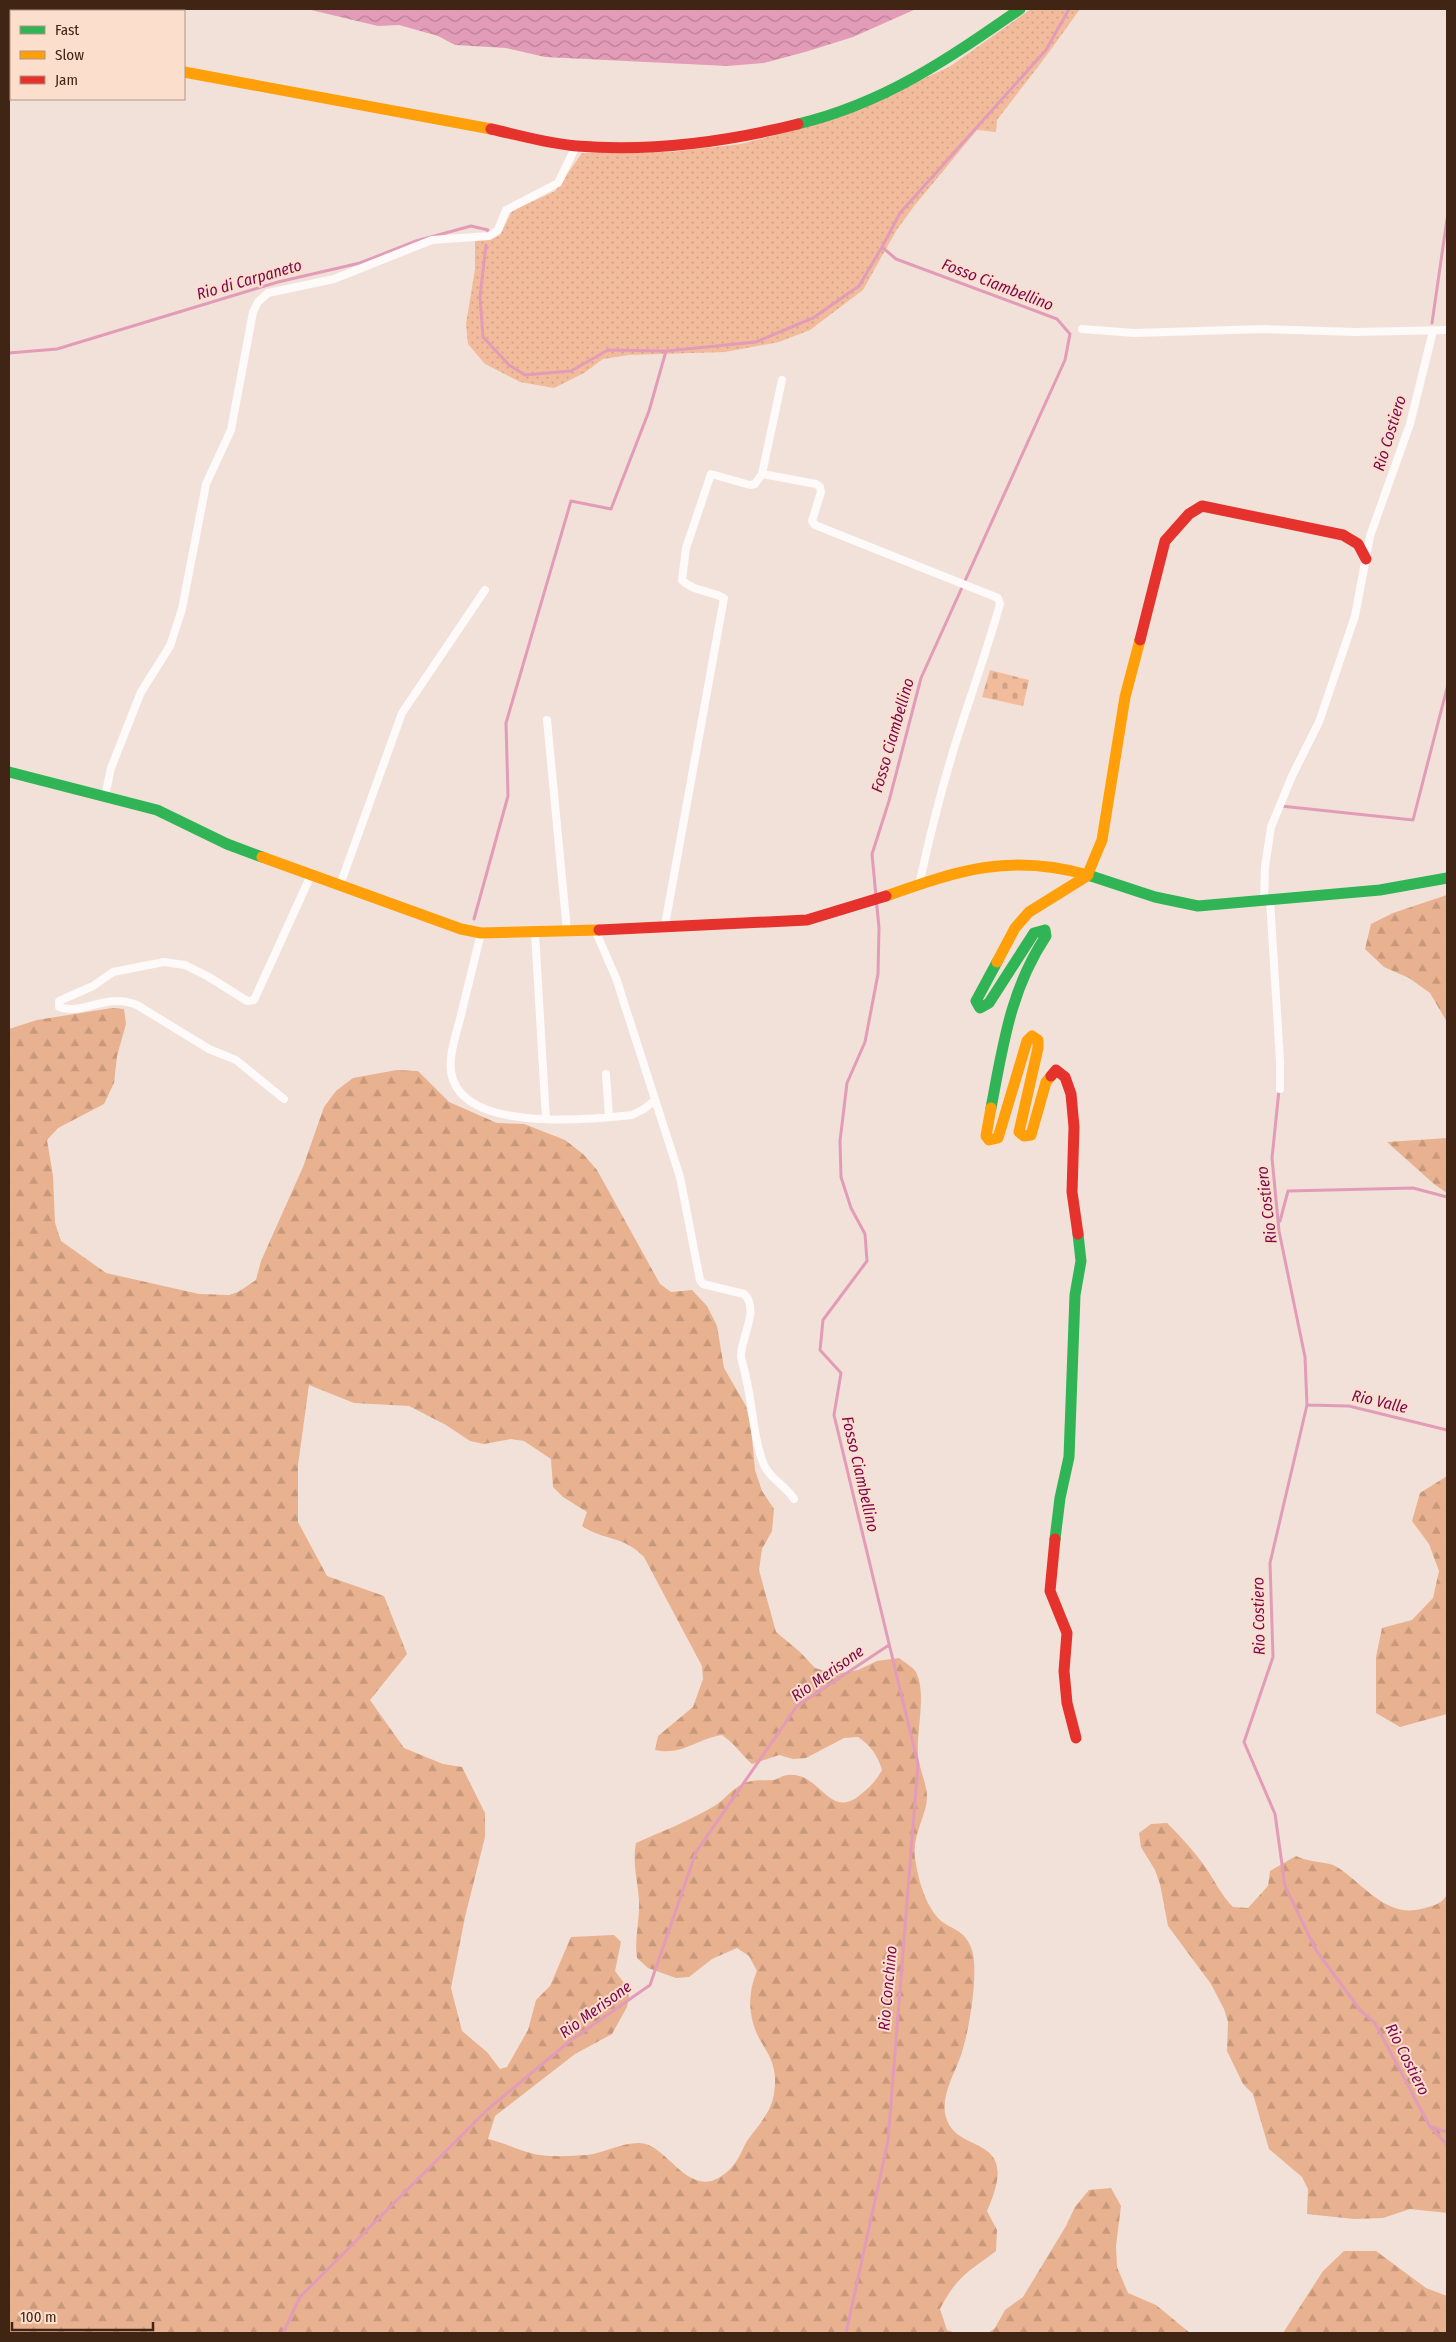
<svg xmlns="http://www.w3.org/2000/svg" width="1456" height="2342" viewBox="0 0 1456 2342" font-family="'Fira Sans Condensed',sans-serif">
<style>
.grass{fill:url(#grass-dots)}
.forest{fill:url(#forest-firs);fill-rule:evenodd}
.cemetery{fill:url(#cemetery-stones)}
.water{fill:url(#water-waves)}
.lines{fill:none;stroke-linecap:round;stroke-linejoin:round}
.stream{stroke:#e39cb8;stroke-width:3}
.street{stroke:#fdfaf9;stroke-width:8}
.fast{stroke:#30b455;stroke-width:11}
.slow{stroke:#ff9f0a;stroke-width:11}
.jam{stroke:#e5322d;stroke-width:11}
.labels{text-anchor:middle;stroke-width:4;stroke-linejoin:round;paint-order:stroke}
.water-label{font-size:16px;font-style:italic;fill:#7b064e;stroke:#fcdecd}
</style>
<defs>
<pattern id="grass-dots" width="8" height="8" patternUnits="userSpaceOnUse" patternTransform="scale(1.25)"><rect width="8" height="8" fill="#f2bc9c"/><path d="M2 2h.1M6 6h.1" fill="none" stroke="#d1a186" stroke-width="1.8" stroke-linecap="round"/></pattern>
<pattern id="forest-firs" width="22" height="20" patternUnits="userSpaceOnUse" patternTransform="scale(1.25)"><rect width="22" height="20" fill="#e8b190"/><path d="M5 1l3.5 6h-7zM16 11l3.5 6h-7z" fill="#c8987b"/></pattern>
<pattern id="cemetery-stones" width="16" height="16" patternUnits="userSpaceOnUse" patternTransform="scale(1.25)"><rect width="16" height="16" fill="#f2bc9c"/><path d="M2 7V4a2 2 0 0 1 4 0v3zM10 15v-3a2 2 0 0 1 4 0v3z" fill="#d1a186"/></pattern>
<pattern id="water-waves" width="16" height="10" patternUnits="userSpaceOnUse" patternTransform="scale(1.25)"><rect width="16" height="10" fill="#e39cb8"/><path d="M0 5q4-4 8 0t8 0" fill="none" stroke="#ba7f94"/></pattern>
</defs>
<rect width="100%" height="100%" fill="#f2e1d8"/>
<path class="grass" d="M1031 9H1080L1047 55 997 120 996 132 977 130 915 205 896 231 863 290 810 330 779 342 725 352 629 355 603 359 584 373 554 388 520 382 485 364 468 344 466 324 475 269V240L492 239 500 235 512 211 555 191 582 153 671 152 741 144 811 126 842 116 949 67Z"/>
<path class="forest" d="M1447 895V1022L1430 993 1409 978 1384 967 1365 949 1371 924 1393 913Z
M112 1008 124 1009 126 1024 117 1056 114 1083 104 1104 58 1128 47 1140 53 1176 55 1223 61 1241 106 1273 199 1294 229 1295 238 1292 256 1280 261 1261 303 1167 324 1107 336 1091 353 1078 397 1070 418 1071 449 1102 497 1123 524 1124 565 1140 583 1154 597 1170 660 1284 671 1292 692 1290 707 1306 717 1326 724 1368 746 1406 751 1427 755 1470 762 1491 774 1509 772 1531 762 1549 759 1570 776 1632 800 1652 815 1668 836 1674 858 1670 877 1661 899 1658C904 1662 913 1667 916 1672 927 1694 916 1730 918 1755 919 1768 926 1782 927 1795 928 1814 912 1833 915 1858 918 1879 925 1905 940 1920 953 1931 965 1929 972 1950 979 1973 969 2032 961 2055 955 2073 942 2093 945 2113 953 2159 1024 2128 987 2211L997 2230 996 2251C968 2272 957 2276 940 2309L947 2330 956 2333H9V1029L37 1020ZM309 1385 354 1403 409 1406 446 1425 470 1441 484 1444 511 1439 524 1441 551 1459 553 1487 563 1497 587 1512 582 1526C604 1541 623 1535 644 1557L702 1666 703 1679 693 1707 658 1736 655 1750C682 1756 696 1739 722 1735 734 1743 741 1754 752 1764L779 1755 793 1759 806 1758 844 1738 858 1737C871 1746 877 1754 882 1770 876 1781 870 1787 860 1795 829 1821 820 1771 788 1775 783 1775 778 1779 774 1780 763 1781 753 1779 743 1784 733 1788 725 1799 716 1805 691 1820 663 1831 636 1843 632 1863 638 1881 639 1901 640 1920 634 1939 637 1958L648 1968 676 1978 689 1977 712 1959 737 1948 749 1956 757 1971C747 1994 748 2018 760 2040 768 2053 774 2062 775 2078 776 2108 763 2119 747 2141 742 2150 739 2159 732 2167 691 2211 669 2142 639 2143 621 2143 604 2153 587 2155 569 2156 544 2158 527 2152 513 2148 502 2142 488 2139L495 2116 575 2054 612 2034 627 2007 629 1997 627 1987 615 1971 621 1942 614 1935 571 1937 550 1986 536 2000 528 2030 507 2067 500 2069 487 2052 462 2031 451 1988 465 1917 485 1837V1813L462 1767 443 1764 404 1748 370 1700 407 1654 384 1596 327 1576 298 1522V1465Z
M1447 1138V1193L1434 1184 1387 1142Z
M1447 1476V1714L1400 1727 1376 1713V1657L1382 1628 1412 1620 1433 1598 1439 1571 1429 1544 1412 1521 1420 1493Z
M1167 1823C1181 1837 1194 1851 1206 1868 1215 1881 1221 1895 1233 1907L1248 1908 1268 1886 1270 1871 1296 1856C1309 1863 1328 1861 1337 1867 1365 1885 1387 1920 1425 1908 1435 1905 1441 1904 1447 1895V2213L1410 2209 1383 2218 1354 2219 1307 2214 1308 2189 1302 2177 1269 2149 1253 2094 1243 2084 1227 2051 1228 2022 1224 2009 1211 1984 1168 1926 1160 1884 1155 1870 1141 1847 1139 1833 1151 1824Z
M1111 2188 1121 2206 1116 2246 1117 2267 1128 2293 1156 2305 1190 2333H988L995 2328 1005 2310 1023 2297 1066 2226 1075 2207 1089 2190Z
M1344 2251H1376L1426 2288 1447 2296V2333H1283L1323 2271Z"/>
<path class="cemetery" d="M990 670 1029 680 1023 706 982 697Z"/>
<path class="water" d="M307 9H916L853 37 805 52 764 63 727 66 545 57 506 48 455 45 438 36 399 25 378 26Z"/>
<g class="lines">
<path class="stream" d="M486 245 480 297 483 337 509 365 525 375 571 371 608 350 666 351
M1432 323 1447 219
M9 353 57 349 278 282 360 263 416 241 471 226 488 230 487 236
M1281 806 1413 820 1447 688
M474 919 508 796 506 723 571 501 611 509 649 411 666 351 756 342 813 318 859 286 882 247
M1279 1090 1272 1158 1279 1231 1305 1357 1307 1405 1270 1563 1273 1657 1244 1742 1275 1814 1285 1886 1316 1950 1360 2010 1375 2023 1429 2125 1447 2145
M1280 1221 1288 1191 1413 1188 1447 1197
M1307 1405 1349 1406 1447 1430
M1429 2126 1447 2132
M283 2333 300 2297 487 2110 570 2041 650 1985 696 1852 797 1706 889 1645
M846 2333 888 2141 918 1764 834 1415 841 1373 820 1350 823 1320 867 1261 865 1234 851 1208 841 1177 840 1141 847 1083 865 1042 878 974 879 928 872 854 889 801 921 678 1065 360 1070 334 1057 319 896 259 882 247 900 213 1046 50 1069 9"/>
<path class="street" d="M1082 329 1134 333 1265 329 1355 332 1447 330
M762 474 816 484 820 487 821 492 812 521 815 525 998 598 1000 604C989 643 976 681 963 720 945 774 931 830 919 885
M547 720 567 931
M105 796 111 768 141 692 170 646 182 609 206 484 231 430 253 312 258 302 268 293 334 279 432 240 489 236 498 230 506 210 558 183 576 146
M340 885 402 713 485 590
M1270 900 1280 1061V1089
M1264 901 1265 867 1271 827 1292 776 1319 722 1355 616 1370 536 1410 424 1433 331
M665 925 724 598C711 591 692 591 682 580L686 548 711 474 750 485 755 484 762 474 782 380
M595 930 616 978 680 1177 700 1280 703 1284 744 1294C760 1308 741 1338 741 1356 742 1364 745 1370 746 1378 753 1406 753 1438 764 1465 770 1479 786 1486 794 1499
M481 933C474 962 467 990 460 1019 456 1035 449 1054 451 1071 459 1133 587 1120 632 1115L644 1109 655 1100
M535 933 546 1119
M606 1074 609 1117
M284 1099 236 1060 209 1049 137 1005C105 992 83 1016 59 1007V1001L93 986 113 972 164 962 185 965 209 977 247 1001 254 1000 311 875"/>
<path class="fast" d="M798 124C885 103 948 59 1020 9
M9 772 157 810 227 844 262 857
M1088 875 1155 897 1198 906 1380 890 1447 878
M991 1108C1003 1046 1010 990 1046 936L1045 930 1034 933 989 1003 980 1008 976 1001 997 962
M1055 1539 1060 1498 1069 1457 1075 1295 1081 1261 1078 1234"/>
<path class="slow" d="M9 45H11
M184 72 491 129
M262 857 461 929 481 933 599 930
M886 896C959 870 1010 853 1088 875
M997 962 1015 928 1029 912 1087 876 1102 840 1125 697 1140 640
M991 1108 986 1136 989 1140 998 1138 1027 1041 1032 1036 1038 1040V1048L1019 1132 1024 1136 1031 1135 1046 1082 1051 1076"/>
<path class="jam" d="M491 129C519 135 549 144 577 146 651 152 726 142 798 124
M1140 640 1165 541 1189 514 1202 506 1343 535 1358 544 1366 559
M599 930 807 920 886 896
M1051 1076 1056 1070 1065 1077 1071 1094 1074 1127 1072 1192 1078 1234
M1055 1539 1050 1591 1067 1633 1064 1671 1067 1703 1076 1738"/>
</g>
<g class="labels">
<g class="water-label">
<text transform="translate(249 279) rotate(-16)" y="6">Rio di Carpaneto</text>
<text transform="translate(998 284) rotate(21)" y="6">Fosso Ciambellino</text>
<text transform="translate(1389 433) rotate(-73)" y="6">Rio Costiero</text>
<text transform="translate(892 735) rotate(-74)" y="6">Fosso Ciambellino</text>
<text transform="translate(1266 1205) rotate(-97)" y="6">Rio Costiero</text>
<text transform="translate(1380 1401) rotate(13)" y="6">Rio Valle</text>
<text transform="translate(861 1474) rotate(77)" y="6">Fosso Ciambellino</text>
<text transform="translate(1258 1616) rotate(-91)" y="6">Rio Costiero</text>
<text transform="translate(827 1673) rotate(-35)" y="6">Rio Merisone</text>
<text transform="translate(887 1988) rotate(-85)" y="6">Rio Conchino</text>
<text transform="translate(595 2009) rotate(-36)" y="6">Rio Merisone</text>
<text transform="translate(1408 2059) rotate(63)" y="6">Rio Costiero</text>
</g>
</g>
<rect width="1456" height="2342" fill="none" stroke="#412514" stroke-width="20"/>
<rect x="10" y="10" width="175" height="90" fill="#fcdecd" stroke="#b19483"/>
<rect x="20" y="26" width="25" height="8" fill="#30b455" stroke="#b19483"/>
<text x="55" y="35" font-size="15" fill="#412514">Fast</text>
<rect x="20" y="51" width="25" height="8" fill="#ff9f0a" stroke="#b19483"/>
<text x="55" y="60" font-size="15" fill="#412514">Slow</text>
<rect x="20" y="76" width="25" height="8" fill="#e5322d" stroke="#b19483"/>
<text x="55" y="85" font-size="15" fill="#412514">Jam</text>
<path d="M12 2322v8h141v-8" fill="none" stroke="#412514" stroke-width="2.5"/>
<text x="20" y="2322" font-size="15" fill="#412514" stroke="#fcdecd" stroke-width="4" paint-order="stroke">100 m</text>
</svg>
